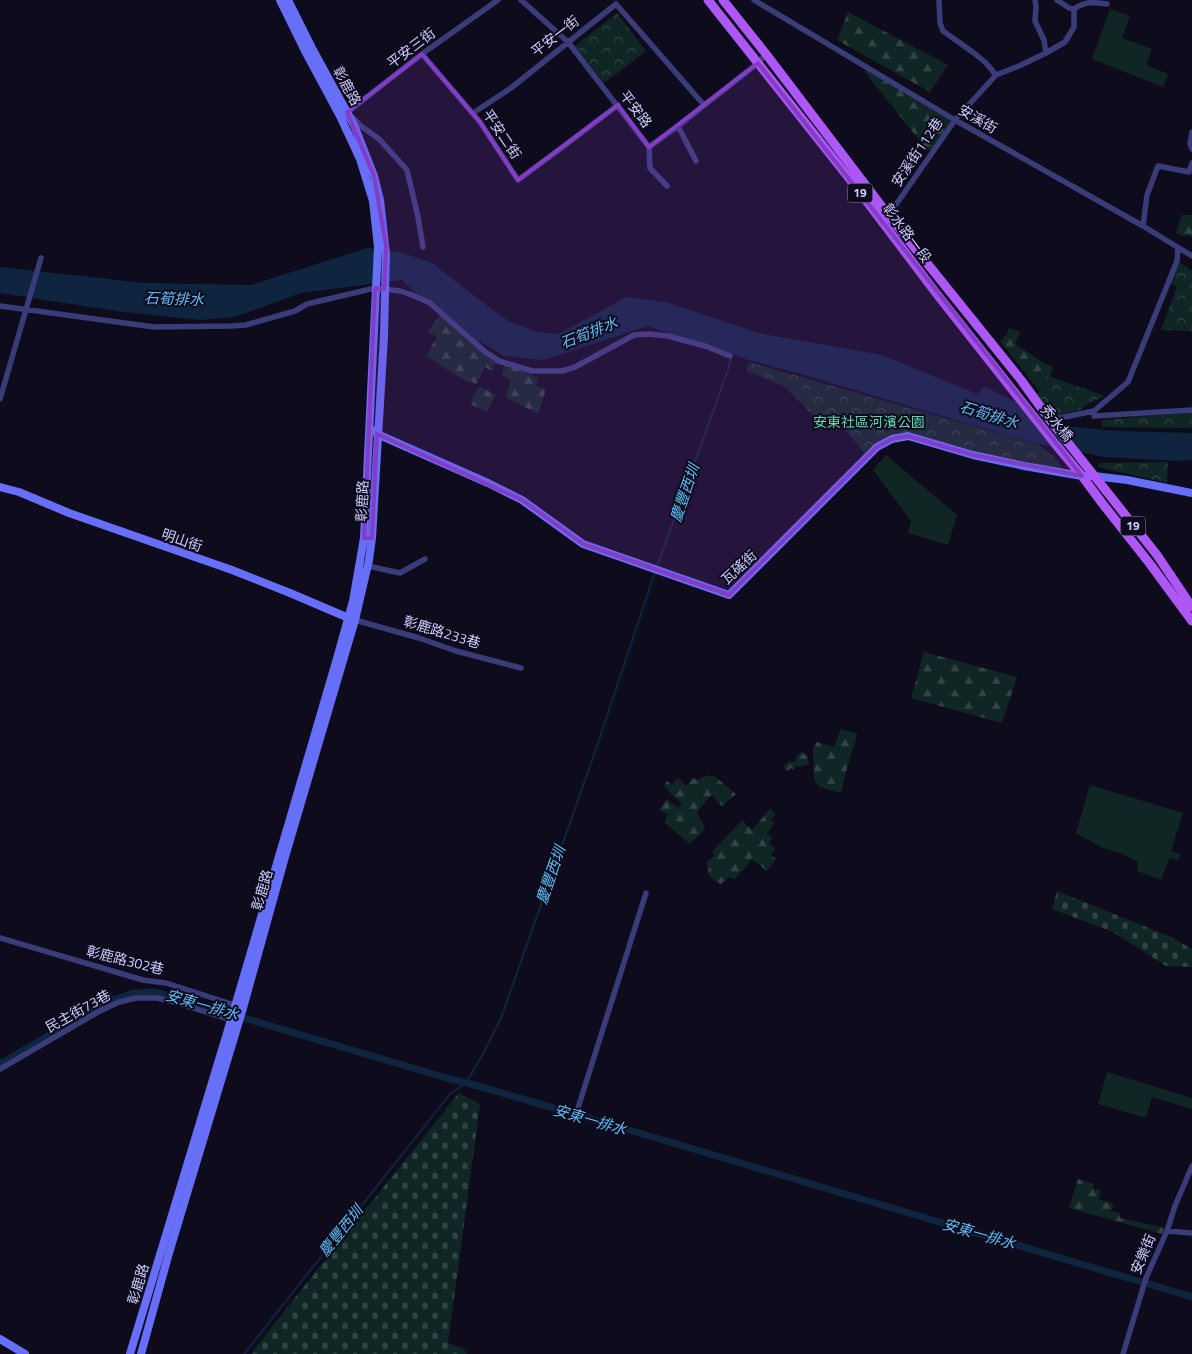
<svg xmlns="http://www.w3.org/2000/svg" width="1192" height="1354" viewBox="0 0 1192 1354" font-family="'Titillium Web','Noto Sans TC',sans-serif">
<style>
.grass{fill:#102624}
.forest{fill:url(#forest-firs)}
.cemetery{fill:url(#cemetery-stones)}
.park{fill:url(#park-crowns)}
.water{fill:#0e243f}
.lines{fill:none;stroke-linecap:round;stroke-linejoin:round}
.stream{stroke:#0e243f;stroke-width:2}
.canal{stroke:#0e243f;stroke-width:7}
.street{stroke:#3a3c79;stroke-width:5.5}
.secondary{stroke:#676ef7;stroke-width:8}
.primary{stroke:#ae57f7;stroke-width:9}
.marked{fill:#833cc5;fill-opacity:0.2;stroke:#833cc5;stroke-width:4;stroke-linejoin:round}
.labels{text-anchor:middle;stroke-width:4;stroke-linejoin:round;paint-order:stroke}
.shield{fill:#0e0c1c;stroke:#9392b9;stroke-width:1}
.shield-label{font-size:12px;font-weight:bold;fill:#cccbfc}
.street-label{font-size:14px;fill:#cccbfc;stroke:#0e0c1c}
.park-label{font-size:14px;fill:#5bd7af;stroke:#0e0c1c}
.water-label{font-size:15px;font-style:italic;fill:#5ebcf7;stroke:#0e0c1c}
</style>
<defs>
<pattern id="forest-firs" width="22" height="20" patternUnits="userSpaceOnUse" patternTransform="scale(1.25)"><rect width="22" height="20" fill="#102624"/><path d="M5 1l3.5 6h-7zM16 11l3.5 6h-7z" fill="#324445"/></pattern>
<pattern id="cemetery-stones" width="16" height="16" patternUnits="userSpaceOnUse" patternTransform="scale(1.25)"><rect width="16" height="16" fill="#102624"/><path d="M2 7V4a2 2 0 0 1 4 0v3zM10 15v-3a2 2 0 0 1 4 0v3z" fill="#324445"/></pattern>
<pattern id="park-crowns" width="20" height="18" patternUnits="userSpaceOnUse" patternTransform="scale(1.25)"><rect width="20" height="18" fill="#102624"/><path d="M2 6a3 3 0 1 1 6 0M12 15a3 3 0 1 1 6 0" fill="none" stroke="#324445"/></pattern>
</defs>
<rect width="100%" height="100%" fill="#0e0c1c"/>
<path class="grass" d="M1110 9 1130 16 1122 38 1152 49 1146 65 1168 74 1163 87 1092 59Z
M886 455 957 515 948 545 908 533 911 521 873 470Z
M1090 785 1183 813 1171 851 1180 854V858L1177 860 1170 858 1161 880 1137 871 1138 862 1123 854 1101 847 1076 833Z
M1107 1072 1192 1098V1109L1152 1097 1146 1118 1098 1104Z"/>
<path class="forest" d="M848 12 948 65 930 92 837 40Z
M867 70 950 118 951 122 933 150H927L864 71Z
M1182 215H1192V237L1187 235 1185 237 1176 233Z
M441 312 502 362 494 365 492 371 485 367 476 384 470 381 469 383 426 356 437 337 428 332Z
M1009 328 1020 332 1015 344 1044 363 1053 367 1050 377 1040 392 1000 341 1007 334Z
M504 364 519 369 538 378 536 386 546 389 538 414 505 397 511 381 502 376Z
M479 386 496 395 487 412 470 404Z
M924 652 1017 677 1002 723 911 698Z
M841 729 857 734C852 754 845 772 841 793L820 787 814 780 813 749 817 742 834 747Z
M802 752 807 756 809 764 799 767 796 766 793 770 791 768 787 771 783 767 790 761 795 763 797 755Z
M708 775 711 777 713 775 736 794 722 806 711 795 697 812 705 829 690 844 665 823 667 814 659 810 667 799 678 808 682 803 671 794 664 785 667 781 672 785 678 778 686 786 694 778 697 780Z
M770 809 776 814 771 820 775 823 767 833 772 837 769 843 775 848 771 855 776 859 767 871 752 859 735 879 729 877 721 884 715 881 707 873 709 868 706 862 715 856 712 852 742 820 752 830Z
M1078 1179 1094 1184 1093 1189 1101 1190 1098 1199 1114 1204 1111 1211 1119 1213 1120 1218 1165 1228 1162 1234 1069 1208Z"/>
<path class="cemetery" d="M1057 891 1171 937 1192 949V967L1166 966 1113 932 1052 909Z
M459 1093 480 1104 448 1343 464 1349 467 1354H251L274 1324Z"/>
<path class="park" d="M617 13 646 51 604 83 575 46Z
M1179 262 1192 271V331L1161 330 1177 287 1170 283Z
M749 362 1039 445 1052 455 1069 476 968 450 911 434 865 454 837 420 827 429 784 386 746 371Z
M1048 376 1105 396 1089 403 1080 410 1050 417 1035 398Z
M1192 412V428L1102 427V420Z
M1168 462 1167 483 1098 467 1099 463Z"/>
<path class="water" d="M367 248 400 252 432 263 477 298 510 322 538 332 559 334 626 297 665 302 758 333 882 355 977 394 985 387 1065 426 1116 431 1192 433V460L1178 461 1104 457 1030 442 801 374 749 360 648 326 543 360 505 356 467 335 452 324 436 304 417 294 402 280 301 293 235 317 200 320 123 312 0 293V267L145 283 251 285Z"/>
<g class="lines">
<path class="stream" d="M657 567 728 370 731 357
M244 1354 450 1094 466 1083 484 1052 501 1018 596 749 655 572"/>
<path class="canal" d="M0 1064 102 1004 133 993 156 992 443 1077 478 1086 636 1132 1192 1297"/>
<path class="street" d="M521 0 568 42 649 147 678 126 758 63 766 54
M754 0 955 120 1143 226 1192 256
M939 0 940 23 943 31 974 53 986 63 996 75
M1035 0 1036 6 1035 21 1044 40 1046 53
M1057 0 1069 8 1074 9C1086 1 1093 2 1107 4
M422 54 480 122 518 180 564 146 618 105
M473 113 511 88 616 4 704 105
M345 114 422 54 498 0
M352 117 361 126 379 139 407 170 418 217 423 247
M678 126 696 161
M1192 132 1190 144 1192 149
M649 147 650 168 667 186
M888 216 955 120 996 75 1019 66 1046 53 1065 42 1074 27V9
M1143 226 1147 195 1158 166 1189 172 1192 163
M0 306 154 327 231 326 246 325 295 311 307 304 375 288 400 291 412 295 430 303 484 351 499 361 532 371H562L575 367 634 335 649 334 668 336 705 346 730 356
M0 399 41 258
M1094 411V416L1192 410
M1050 420 1094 411 1128 382 1177 261 1178 248
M368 566 400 573 425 559
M355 620 419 638 456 651 521 668
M0 938 143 980 166 983 238 1006
M0 1069 98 1012 119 1002 136 998H157L174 1002 231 1020
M577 1111 646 893
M1167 1231 1192 1233
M1123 1354 1146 1278 1167 1231 1175 1206 1192 1166"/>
<path class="secondary" d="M376 430 377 434 488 483 522 500 583 544 729 595 877 447 892 439 908 436 973 455 1024 466 1082 476H1094L1127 480 1192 493
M0 487 19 492 69 513 232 570 290 593 351 619
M0 1339 25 1354
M130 1354 231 1020 336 662 353 601 364 538 378 247 373 201 360 159 340 116 304 49 280 0
M141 1354 169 1253 243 1008 285 857 355 620 369 560 372 538 384 336 386 254 380 200 374 176 354 125 313 50 288 0"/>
<path class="primary" d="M708 0 852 182 936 293 1056 445 1082 476 1102 503 1150 564 1192 621
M723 0 766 54 889 216 1021 380 1050 420 1157 555 1192 607"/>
</g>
<path class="marked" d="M422 54 480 122 518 180 618 105 649 147 758 63 1082 476 973 455 908 436 892 439 877 447 729 595 583 544 522 500 377 434 372 538H364L375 288 384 289 386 246 374 176 347 112Z"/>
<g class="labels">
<g class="shield">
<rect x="847.5" y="183.5" width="25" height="19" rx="4"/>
<rect x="1120.5" y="516.5" width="25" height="19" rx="4"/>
</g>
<g class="shield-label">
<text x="860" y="197">19</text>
<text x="1133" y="530">19</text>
</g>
<g class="street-label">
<text transform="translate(555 36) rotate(-38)" y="5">平安一街</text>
<text transform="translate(411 48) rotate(-37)" y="5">平安三街</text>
<text transform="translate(347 86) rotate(61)" y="5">彰鹿路</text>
<text transform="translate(636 109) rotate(53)" y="5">平安路</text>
<text transform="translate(978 119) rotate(30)" y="5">安溪街</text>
<text transform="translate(502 134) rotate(56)" y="5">平安二街</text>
<text transform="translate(917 152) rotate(-56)" y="5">安溪街112巷</text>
<text transform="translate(907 233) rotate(53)" y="5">彰水路一段</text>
<text transform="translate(1057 423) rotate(51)" y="5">秀水橋</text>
<text transform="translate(362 501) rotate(-87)" y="5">彰鹿路</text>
<text transform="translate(182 540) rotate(19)" y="5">明山街</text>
<text transform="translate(739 567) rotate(-43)" y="5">瓦磘街</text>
<text transform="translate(442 632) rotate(17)" y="5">彰鹿路233巷</text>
<text transform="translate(262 890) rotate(-74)" y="5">彰鹿路</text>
<text transform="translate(125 960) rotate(14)" y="5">彰鹿路302巷</text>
<text transform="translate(78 1011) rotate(-29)" y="5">民主街73巷</text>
<text transform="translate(1143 1254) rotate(-67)" y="5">安樂街</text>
<text transform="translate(138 1284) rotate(-73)" y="5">彰鹿路</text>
</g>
<g class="park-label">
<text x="869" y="427">安東社區河濱公園</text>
</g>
<g class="water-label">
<text transform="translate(174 299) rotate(2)" y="5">石筍排水</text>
<text transform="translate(589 333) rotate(-22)" y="5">石筍排水</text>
<text transform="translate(989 415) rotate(17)" y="5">石筍排水</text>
<text transform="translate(685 493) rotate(-71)" y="5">慶豐西圳</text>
<text transform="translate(551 875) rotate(-71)" y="5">慶豐西圳</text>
<text transform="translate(202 1005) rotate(16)" y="5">安東一排水</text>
<text transform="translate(590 1120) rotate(16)" y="5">安東一排水</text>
<text transform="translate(341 1231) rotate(-51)" y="5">慶豐西圳</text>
<text transform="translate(979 1234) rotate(16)" y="5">安東一排水</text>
</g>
</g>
</svg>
